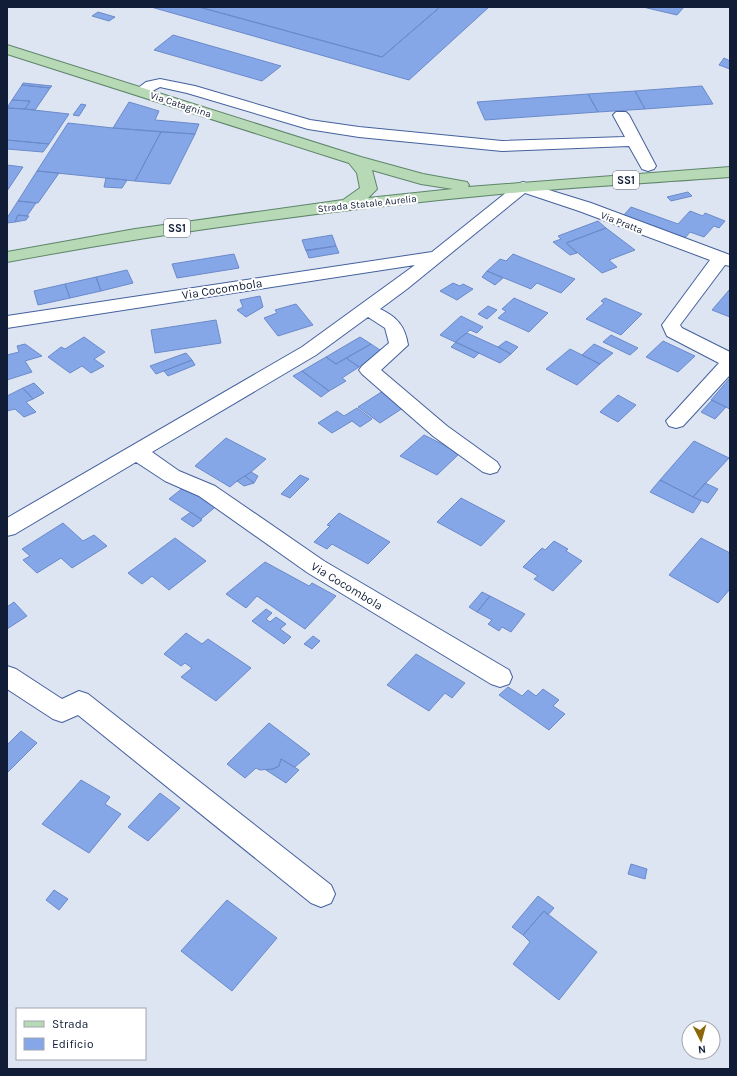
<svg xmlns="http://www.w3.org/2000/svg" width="737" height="1076" viewBox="0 0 737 1076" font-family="Karla,sans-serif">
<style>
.building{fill:#85a7e8;stroke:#6b8aca}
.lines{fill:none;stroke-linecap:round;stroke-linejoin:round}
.minor-casing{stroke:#44619d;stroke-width:2}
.major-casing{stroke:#5e866a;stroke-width:2}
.minor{fill:#fff;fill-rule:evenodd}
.major{fill:#b8d9b6;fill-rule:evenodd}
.labels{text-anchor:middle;stroke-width:4;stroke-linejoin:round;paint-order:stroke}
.far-street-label{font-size:10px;fill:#111d36;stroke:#fff}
.shield{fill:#fff;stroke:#586172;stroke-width:1}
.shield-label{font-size:11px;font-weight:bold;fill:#111d36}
.street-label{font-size:12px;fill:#111d36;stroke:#fff}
</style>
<rect width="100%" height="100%" fill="#dde4f2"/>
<path class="building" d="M151 7H199L382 57 440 7H489L409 80Z
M199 7H440L382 57Z
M643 7H684L677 15Z
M98 12 115 17 109 21 92 16Z
M173 35 281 66 262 81 154 50Z
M724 58 730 61V69L719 65Z
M23 83 52 86 50 88 22 85Z
M22 85 50 88 35 110 25 109 30 101 12 100Z
M702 86 713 104 645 109 635 91Z
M635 91 645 109 598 112 588 94Z
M588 94 598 112 485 120 477 102Z
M12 100 30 101 25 109 7 108Z
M129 102 159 111 155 120 199 124 195 134 113 128Z
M81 104 86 105 79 116 73 115Z
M7 108 25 109 69 114 49 144 7 140Z
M68 123 113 128 161 132 135 181 37 171Z
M161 132 195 134 170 184 135 181Z
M7 140 49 144 43 152 7 149Z
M7 165 23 167 7 191Z
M37 171 59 173 38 203 18 201Z
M106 178 127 180 122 188 104 187Z
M688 192 692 196 671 201 667 197Z
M18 201 36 203 27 216 18 215 15 222 7 223V218Z
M631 207 678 224 690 211 703 216 705 213 725 221 719 228 714 226 704 237 690 232 685 238 623 216Z
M18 215 27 216H29L26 220 15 222Z
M598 221 606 228 566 243 577 253 570 255 553 242 561 239 558 236Z
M606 228 635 250 609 260 617 267 602 273 566 243Z
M332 235 336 246 306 251 302 240Z
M336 246 339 253 309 258 306 250Z
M234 254 239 268 177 278 172 264Z
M513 254 575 279 561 293 537 283 531 289 487 271 500 259 506 261Z
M127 270 133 283 101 291 96 277Z
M487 271 503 278 495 285 482 277Z
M96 277 101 291 70 298 65 284Z
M453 283 460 286 463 284 473 289 457 300 440 291Z
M65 284 70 298 38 305 34 291Z
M730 289V317L712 310Z
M260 296 263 307 246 317 237 310 243 307 240 300Z
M514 298 548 313 529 332 498 318 506 311 502 309Z
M605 298 642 314 621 335 586 319 604 303 601 301Z
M296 304 313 325 278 336 264 318 277 313 275 310Z
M488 306 497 310 487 319 478 314Z
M461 316 483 327 477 333 470 330 455 342 440 335Z
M216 320 221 343 155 353 151 330Z
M467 333 498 347 511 354 500 363 455 342Z
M611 335 638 348 630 355 603 342Z
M84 337 105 352 94 359 104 366 91 373 82 366 70 373 48 357 61 347 65 349Z
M360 337 371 344 336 364 326 357Z
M506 341 518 347 511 354 498 347Z
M663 341 695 356 678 372 646 357Z
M456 342 479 353 474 358 451 347Z
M25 344 42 356 25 361 32 372 7 380V355L19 352 17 346Z
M371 344 383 352 359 367 346 358Z
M594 344 613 353 600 364 582 355Z
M570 349 600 364 577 385 546 369Z
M186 353 192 360 156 374 150 366Z
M326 357 336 364 346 358 359 367 342 378 346 381 329 391 302 371Z
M192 360 195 365 168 376 164 371Z
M302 371 329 391 321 397 293 376Z
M730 378V409L711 400Z
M34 383 44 393 33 399 23 388Z
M23 388 33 399 26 402 36 412 24 417 15 409 7 411V396Z
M383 391 406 406 380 423 358 407Z
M618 395 636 405 618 422 600 412Z
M712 400 726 407 715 419 701 412Z
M357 408 372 419 360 427 352 421 332 433 318 423 337 411 344 416Z
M424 435 460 453 437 475 400 456Z
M226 438 266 459 251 472 237 481 230 487 195 466Z
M694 441 729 458 693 497 660 480Z
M251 472 258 476 254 483 245 476Z
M300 475 309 479 290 498 281 494Z
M245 476 254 483 244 486 237 481Z
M660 480 701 501 693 513 650 492Z
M705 483 718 489 708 503 693 497Z
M184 487 220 503 201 519 169 499Z
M461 498 505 521 481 546 437 522Z
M191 512 202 520 193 527 181 519Z
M339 513 390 542 368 564 332 544 327 549 314 542 330 526 327 525Z
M63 523 83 541 94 535 107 546 72 568 61 558 37 573 23 560 30 556 22 549Z
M175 538 206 561 169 590 152 576 142 584 128 573Z
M701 538 730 553V589L718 603 669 575Z
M554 541 568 549 566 551 582 561 553 591 534 579 538 576 523 567 542 548 545 550Z
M265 562 309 586 312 583 336 596 305 629 257 596 246 608 226 594Z
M482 592 490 596 477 612 469 607Z
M490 596 525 614 511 632 502 627 499 631 488 624 492 620 477 612Z
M14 602 27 616 7 629V607Z
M266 609 272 613 266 619 270 622 276 617 286 624 280 629 291 637 284 644 252 621Z
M186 633 202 644 208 639 251 668 216 701 181 677 192 668 185 663 181 666 164 654Z
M313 636 320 641 312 649 304 644Z
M416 654 465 683 452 698 445 693 429 711 387 685Z
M508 687 522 696 528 690 536 696 543 689 559 700 553 706 565 714 549 730 499 695Z
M269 723 310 754 295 767 281 759 279 766 273 769 260 770 256 768 245 778 227 764Z
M21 731 37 743 7 773V745Z
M281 759 299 770 286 783 266 770 273 769 279 766Z
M81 780 110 797 105 804 121 814 89 853 42 824Z
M160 793 180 808 148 841 128 827Z
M631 864 647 869 645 879 628 874Z
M54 890 68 899 59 910 46 900Z
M538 896 554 908 548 915 544 911 523 935 512 927Z
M227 900 277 938 232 991 181 951Z
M544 911 597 952 559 1000 513 964 530 942 523 935Z"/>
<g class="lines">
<g class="minor-casing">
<path id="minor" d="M160 79 195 86 310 120 359 127 502 141 625 137 613 115 616 112H626L629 115 656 166 654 169 648 171 642 169 629 146 502 151 359 137 308 129 187 93 160 87 146 94H136L134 91 146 82Z
M523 182 591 203 730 255V266L725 265 680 325 682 328 730 352V375L683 426 676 428 669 426 666 421 719 363 667 336 662 325 710 260 579 211 525 193 407 289 380 309C397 317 405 326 408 345L381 370 447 426 497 462 500 467 497 472 490 474 483 472 433 436 362 374 359 370 362 366 389 343 385 328 368 317 316 355 152 452 179 471 215 486 324 561 509 670 512 677 509 684 500 687 491 684 308 573 199 496 165 481 136 462 15 534 7 536V518L302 347 415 265 7 328V316L432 252 517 184Z
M7 666 16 669 62 699 79 691 88 694 331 885 335 894 331 903 321 907 311 903 78 715 62 722 53 719 7 689Z"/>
</g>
<g class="major-casing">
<path id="major" d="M7 45 361 157 423 174 467 182 469 185 468 187 730 167V177C661 182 591 186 522 192 349 208 177 230 7 262V252L135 229 343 200 360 188 357 173 349 163 7 54ZM372 170 421 184 453 189 368 198 377 189Z"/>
</g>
<use href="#minor" class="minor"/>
<use href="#major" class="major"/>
</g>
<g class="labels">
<g class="far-street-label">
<text transform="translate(181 104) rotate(18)" y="4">Via Catagnina</text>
<text transform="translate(367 203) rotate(-6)" y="4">Strada Statale Aurelia</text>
<text transform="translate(622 222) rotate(21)" y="4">Via Pratta</text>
</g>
<g class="shield">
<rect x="613" y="171" width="26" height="18" rx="3"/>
<rect x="164" y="219" width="26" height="18" rx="3"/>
</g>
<g class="shield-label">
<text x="626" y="184">SS1</text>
<text x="177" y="232">SS1</text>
</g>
<g class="street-label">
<text transform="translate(222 289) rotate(-9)" y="4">Via Cocombola</text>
<text transform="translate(347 586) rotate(31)" y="4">Via Cocombola</text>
</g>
</g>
<rect width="737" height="1076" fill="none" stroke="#111d36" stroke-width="16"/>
<rect x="16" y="1008" width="130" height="52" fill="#ffffff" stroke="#a0a5af"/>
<rect x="24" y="1021" width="20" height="6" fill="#b8d9b6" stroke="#a0a5af"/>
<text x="52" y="1028" font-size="12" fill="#111d36">Strada</text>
<rect x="24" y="1038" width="20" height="12" fill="#85a7e8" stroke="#a0a5af"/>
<text x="52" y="1048" font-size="12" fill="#111d36">Edificio</text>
<g transform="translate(701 1040) rotate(174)"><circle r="19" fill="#ffffff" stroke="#a0a5af"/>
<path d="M0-3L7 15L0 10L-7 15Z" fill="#8d680a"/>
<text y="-6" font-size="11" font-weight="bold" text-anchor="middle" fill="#111d36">N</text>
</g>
</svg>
